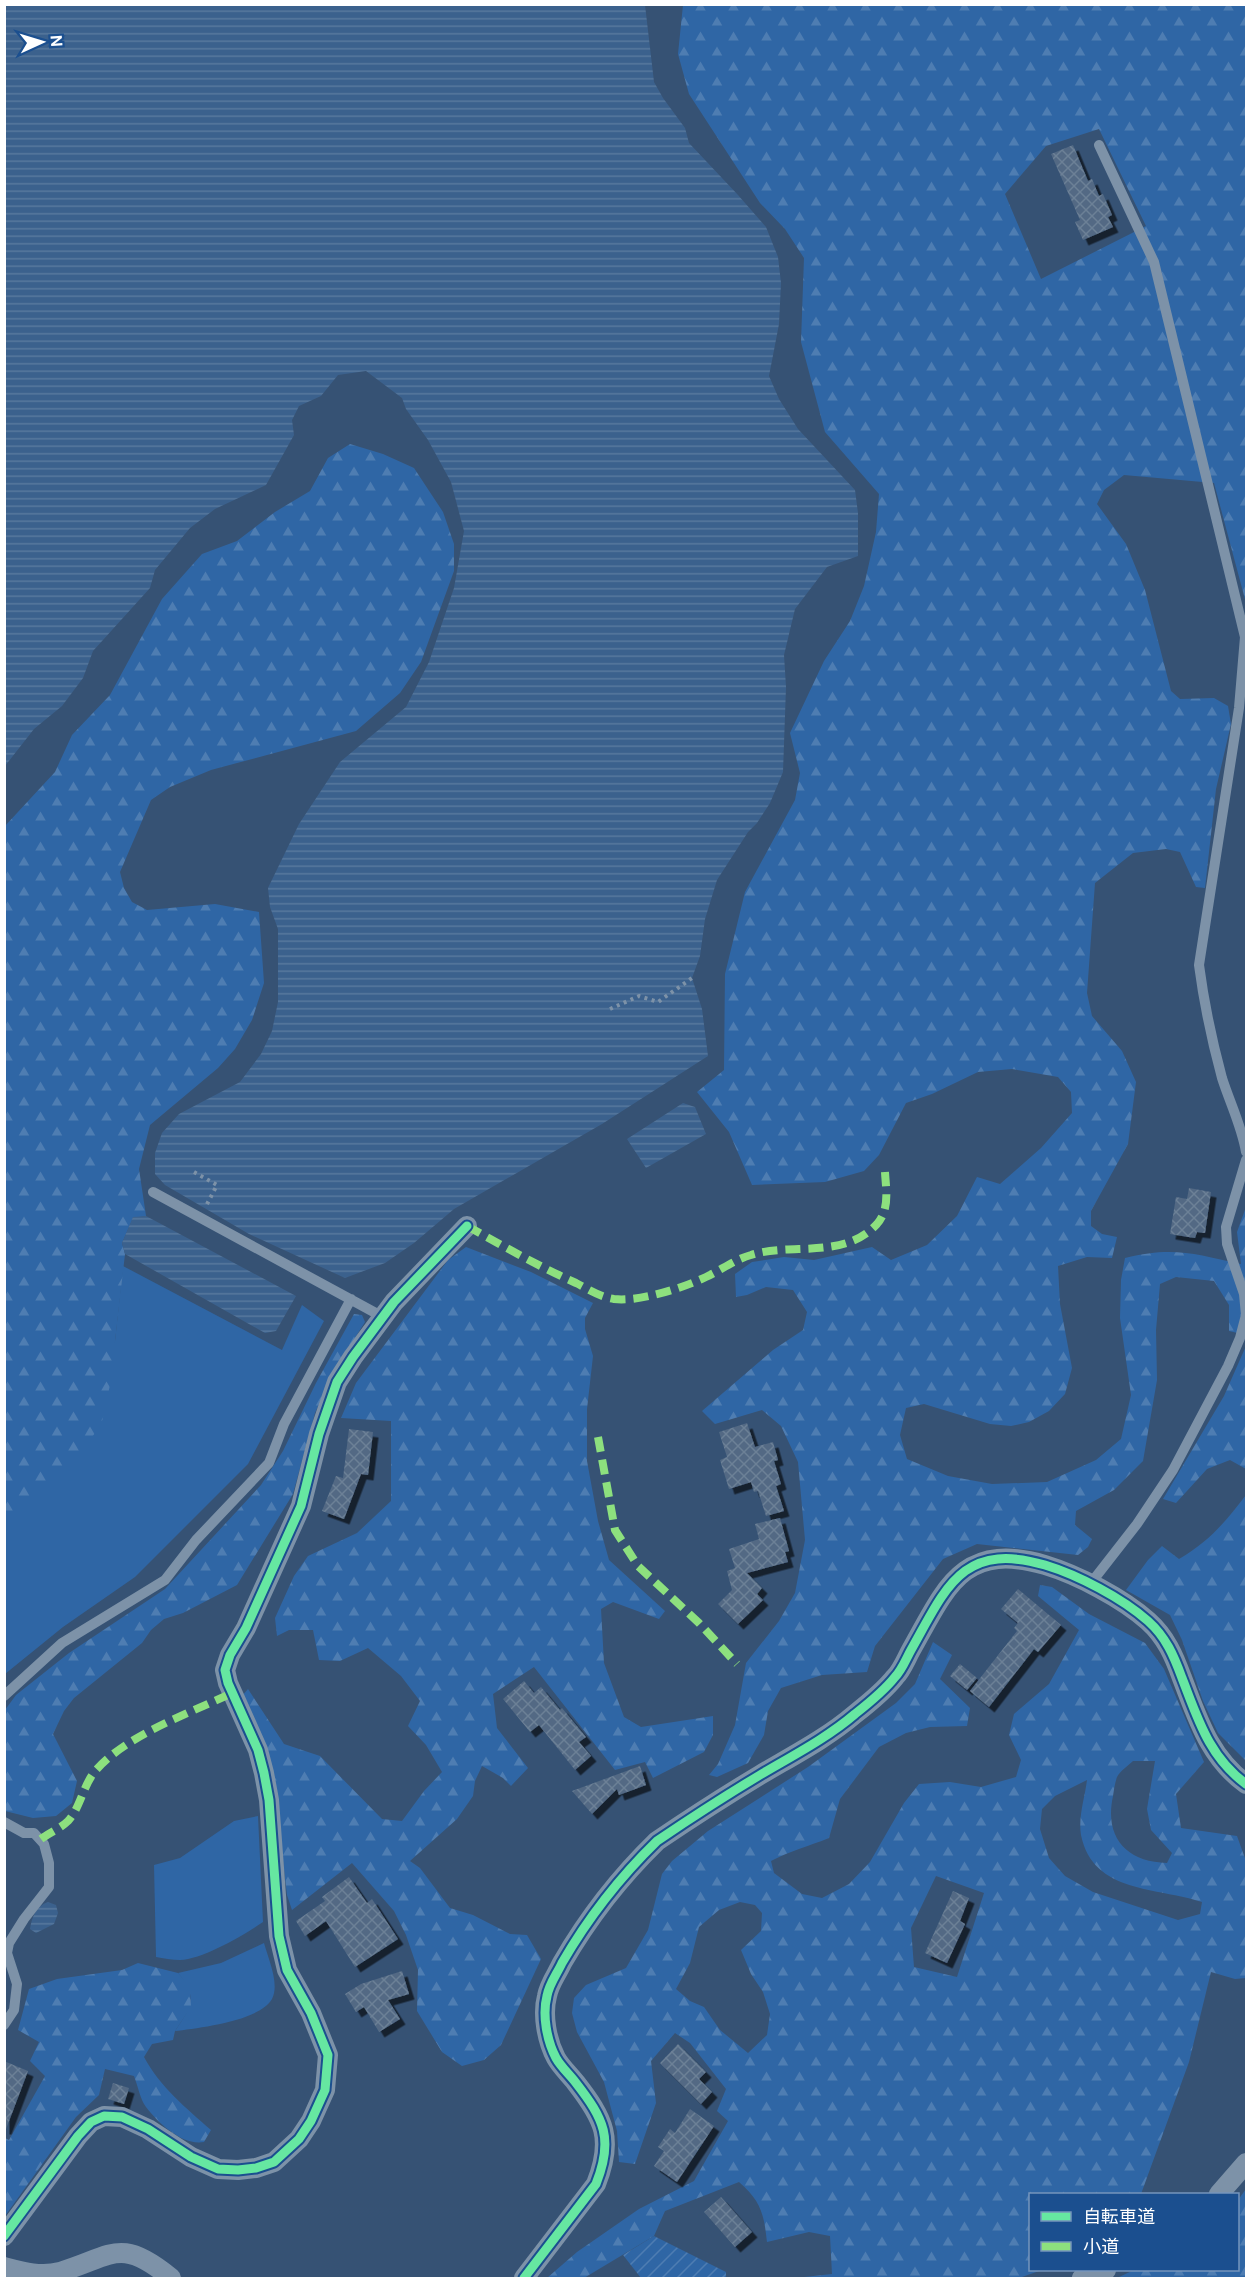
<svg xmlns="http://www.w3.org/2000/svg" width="1251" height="2283" viewBox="0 0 1251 2283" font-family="'DM Sans','Noto Sans JP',sans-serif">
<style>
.grass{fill:#2f66a5}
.forest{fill:url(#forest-firs);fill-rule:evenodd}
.garden{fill:url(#garden-furrows)}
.water{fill:url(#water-rules)}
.building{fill:url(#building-cross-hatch);filter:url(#shadow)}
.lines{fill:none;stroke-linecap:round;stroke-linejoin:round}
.path{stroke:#7d92a8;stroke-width:4;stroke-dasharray:3 4.5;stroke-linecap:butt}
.service{stroke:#7d92a8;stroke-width:10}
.minor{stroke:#7d92a8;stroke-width:20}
.quiet{stroke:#8de07e;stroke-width:8;stroke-dasharray:15 8;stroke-linecap:butt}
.cycleway-casing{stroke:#1b4f8f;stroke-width:13}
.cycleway{stroke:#66e7a1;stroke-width:9}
</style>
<defs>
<pattern id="forest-firs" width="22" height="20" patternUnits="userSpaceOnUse" patternTransform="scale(1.5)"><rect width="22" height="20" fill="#2f66a5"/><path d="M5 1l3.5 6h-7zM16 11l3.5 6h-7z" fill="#4e7db2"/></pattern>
<pattern id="garden-furrows" width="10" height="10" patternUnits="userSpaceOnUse" patternTransform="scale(1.5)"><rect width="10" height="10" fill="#2f66a5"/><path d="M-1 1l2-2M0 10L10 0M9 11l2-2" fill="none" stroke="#4e7db2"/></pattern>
<pattern id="water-rules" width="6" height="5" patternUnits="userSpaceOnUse" patternTransform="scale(1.5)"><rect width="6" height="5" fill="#3b618d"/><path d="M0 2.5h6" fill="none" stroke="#58799e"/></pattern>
<pattern id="building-cross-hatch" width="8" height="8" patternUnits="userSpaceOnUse" patternTransform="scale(1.5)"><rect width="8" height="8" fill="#526984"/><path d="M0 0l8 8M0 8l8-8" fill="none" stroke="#6c8096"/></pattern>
<filter id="shadow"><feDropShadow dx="5.5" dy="5.5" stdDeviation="0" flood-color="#0009"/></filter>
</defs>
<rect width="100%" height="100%" fill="#365274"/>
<path class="grass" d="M123 1266 282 1350 302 1305 324 1321 248 1464 135 1577 63 1627 5 1674V1534L115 1341Z
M258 1816 263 1922C244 1935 203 1959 180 1960 172 1960 163 1958 156 1957L154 1865 180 1858 234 1821Z
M264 1943C268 1958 280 1984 272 1999 260 2021 198 2028 175 2031 191 2007 199 1998 178 1973L221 1963Z"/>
<path class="forest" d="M683 5H1246V603L1214 483 1124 475 1104 490 1097 504 1126 544 1145 590 1171 691 1180 699 1214 698 1228 706 1231 724 1216 789 1205 888 1196 887 1180 852 1166 849 1133 853 1095 883 1087 993 1092 1016 1122 1051 1136 1082 1128 1144 1091 1211V1226L1102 1234 1117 1237 1112 1258 1087 1257 1058 1266 1060 1304 1072 1368 1065 1394 1049 1411 1029 1422 1011 1426 990 1424 924 1404 906 1408 900 1435 907 1459 948 1476 992 1484 1047 1482 1096 1460 1121 1439 1131 1395 1120 1318 1121 1280 1125 1258C1173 1246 1195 1254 1241 1264L1237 1232 1246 1207V1335L1229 1331V1305L1214 1281 1176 1277 1160 1284 1156 1330 1157 1380 1143 1461 1114 1490 1076 1511 1075 1525 1092 1539 1088 1547 1078 1555 977 1544 943 1559 875 1646 867 1672 822 1675 781 1688 768 1711 764 1735 748 1763 717 1777 709 1775 718 1764 735 1725 746 1663 779 1621 795 1593 805 1540 798 1462 781 1426 762 1410 715 1424 702 1411 773 1350 803 1330 807 1312 793 1290 766 1287 747 1295 736 1297 735 1274 752 1262 784 1257 814 1260 872 1247 891 1260 927 1245 957 1216 977 1177 1000 1184 1041 1148 1072 1113 1071 1092 1058 1077 1012 1069 978 1072 932 1094 906 1103 879 1155 864 1171 825 1182 752 1185 729 1132 697 1092 724 1070 725 974 745 892 795 800 800 773 790 733 824 661 850 621 864 586 876 532 879 494 825 432 801 342 804 258 785 229 760 203 689 94 678 54ZM1099 129 1146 226 1041 279 1005 194 1046 146Z
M350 444 383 454 414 468 443 512 454 544V571L421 662 400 693 356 731 211 770 170 787 151 800 120 872 124 888 132 902 147 910 215 904 259 912 264 983 252 1020 235 1049 218 1068 150 1125 139 1169 146 1216 133 1218 122 1243 125 1254 110 1385 101 1426 51 1486 5 1534V826L55 772 72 735 110 695 162 599 202 554 237 541 275 512 310 491 328 458Z
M466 1247 531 1272 593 1303 585 1318V1329L593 1356 587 1409V1461L598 1521 609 1560 665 1611 659 1619 613 1602 601 1609 604 1663 624 1717 641 1727 713 1716V1735L704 1752 653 1778 645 1762 615 1770 534 1667 493 1694 497 1728 528 1768 511 1786 503 1778 482 1766 475 1781 473 1796 457 1819 410 1861 420 1868 450 1908 473 1915 510 1934 527 1935 541 1959 501 2045 484 2060 462 2066 442 2052 417 2011 418 1970 406 1935 394 1911 352 1863 292 1910 287 1895 272 1766 242 1696 248 1689 284 1744 320 1756 382 1819 402 1821 424 1791 442 1772 426 1745 408 1726 420 1701 401 1676 368 1648 340 1661 319 1660 313 1630H289L277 1636 275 1618 294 1576 308 1556 357 1533 391 1501V1421L341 1418 356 1383 448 1260Z
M354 1314 362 1315 365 1322 334 1371 315 1413 293 1494 237 1585 183 1613 164 1619 151 1630 142 1643 74 1698 64 1711 53 1734 77 1781 72 1803 56 1816 33 1818 5 1811V1710L16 1695 69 1653 165 1589 261 1485 283 1451 316 1383Z
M1246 1346V1474V1469L1230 1460 1207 1469 1176 1503 1163 1499 1224 1396Z
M1246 1495V1761L1218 1733 1203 1701 1182 1640 1170 1615 1126 1590 1148 1560 1162 1546 1179 1559C1210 1541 1225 1522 1246 1495Z
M1040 1585 1052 1587 1089 1614 1145 1643 1164 1669 1204 1762 1176 1794 1181 1828 1237 1836 1246 1861V1978L1235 1979 1211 1972 1189 2062 1141 2194H1030V2270H1042L1019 2278H795L832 2274 830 2236 809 2232 767 2242C764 2214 761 2201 739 2182L665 2211 654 2236 584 2278H547L577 2252 639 2209 694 2181 728 2121 717 2111 726 2089 690 2043 675 2033 651 2061 656 2103 635 2164 619 2162 617 2131 604 2082 577 2032 572 2013 574 1998 586 1985 626 1968 648 1930 662 1874 672 1861 708 1831 808 1767 896 1703 915 1684 933 1642 952 1655 940 1679 970 1708 967 1726 930 1727 906 1733 879 1747 840 1799 829 1838C809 1846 790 1851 771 1861L774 1873 802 1894 822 1898 849 1884 870 1862 904 1803 919 1784 950 1782 981 1787 1016 1777 1021 1760 1009 1735 1014 1714 1049 1684 1079 1630 1038 1596ZM1133 1761H1155L1147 1809 1151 1830 1172 1853 1167 1863C1126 1862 1104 1837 1113 1796 1114 1790 1115 1782 1117 1777 1120 1771 1129 1765 1133 1761ZM1087 1780C1085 1797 1078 1817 1081 1835 1093 1894 1158 1887 1202 1902L1200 1914 1178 1920 1093 1892 1065 1876 1049 1858 1040 1829 1042 1809 1055 1796ZM936 1876 984 1893 957 1977 914 1967 911 1928ZM740 1902 755 1905 762 1913 761 1931 741 1950 751 1974 763 1992 770 2014 767 2035 748 2053 720 2030 704 2007 690 2001 676 1989 690 1963 699 1927 719 1910Z
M138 1963 178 1973 190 1987 191 2007 175 2031 173 2040 152 2044 144 2057C160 2087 186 2108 211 2130L204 2142C183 2146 159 2124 146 2107 140 2099 138 2086 134 2076L105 2069 99 2095 76 2117 5 2216V2138L9 2140 45 2076 30 2061 39 2042 18 2030 29 1989 57 1979 122 1970Z
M1246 2189V2278H1117L1134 2270H1238V2200Z"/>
<path class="garden" d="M654 2236 726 2272V2278H641L623 2255Z"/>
<path class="water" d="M5 4 645 5 654 82 663 98 685 128 689 143 738 195 766 227 778 257 781 283 779 324 769 376 779 399 798 429 855 490 858 513V556L827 567 795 609 784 655 786 687 783 772 770 803 757 823 748 832 717 880 705 919 700 956 692 978 702 1009 708 1056 602 1124 454 1209 414 1243 385 1263 345 1278 249 1234 165 1185 155 1174V1153L162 1133 179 1114 240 1082 261 1054 272 1031 278 1002V929L270 907 268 888 299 824 340 762 406 707 429 662 454 588 464 531 451 482 428 440 406 409 402 398 366 371 338 375 321 396 299 406 292 420 294 435 266 485 215 509 190 528 155 570 150 588 93 651 83 678 62 706 34 729 5 766Z
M683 1103 695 1107 706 1134 646 1168 627 1139Z
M146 1216 296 1296 276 1331 265 1333 125 1254 122 1243 133 1217Z
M48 1902 56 1905 58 1913 54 1924 36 1933 30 1929C32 1917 36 1906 48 1902Z"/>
<path class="building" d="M1073 145 1088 181 1092 179 1099 196 1103 194 1112 215 1108 217 1113 227 1083 240 1075 222 1080 220 1051 154Z
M1189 1188 1211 1192 1205 1233 1197 1232 1195 1238 1170 1234 1176 1197 1187 1199Z
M747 1423 755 1447 773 1442 778 1460 774 1461 781 1484 776 1486 784 1511 766 1516 758 1491 754 1492 751 1482 729 1489 720 1460 727 1457 719 1432Z
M349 1429 373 1432 368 1475 361 1474 344 1519 322 1511 336 1476 343 1478Z
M780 1518 789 1551 785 1552 788 1562 747 1573 762 1588 757 1594 763 1600 738 1624 718 1604 732 1590 727 1571 735 1568 729 1549 759 1539 755 1524Z
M1018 1589 1061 1625 1038 1652 1034 1649 989 1707 970 1691 1017 1631 1014 1628 1018 1623 1001 1609Z
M960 1664 977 1678 967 1690 950 1676Z
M524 1681 534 1693 541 1687 560 1710 562 1708 586 1737 579 1742 591 1756 575 1770 539 1725 530 1732 503 1699Z
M640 1766 646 1785 619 1795 617 1789 592 1814 572 1791Z
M349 1877 367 1903 372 1899 398 1939 355 1967 326 1921 305 1936 296 1921 325 1901 322 1897Z
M953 1891 969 1898 960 1921 965 1924 947 1963 925 1953Z
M402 1971 409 1994 388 2000 400 2019 379 2032 364 2007 356 2012 345 1994 361 1984Z
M678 2044 706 2072 699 2079 712 2092 701 2104 660 2063Z
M4 2061 28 2071 6 2129H4Z
M113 2083 129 2088 124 2104 108 2099Z
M690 2109 714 2126 677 2182 654 2166 664 2151 658 2147 670 2129 675 2133Z
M721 2197 752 2232 735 2247 704 2212Z"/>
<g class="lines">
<path class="path" d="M610 1009 639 996 658 1002 692 978
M194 1172 217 1185 206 1206"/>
<path class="service" d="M1099 145 1154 262 1245 637 1239 708 1199 965C1204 1003 1212 1041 1222 1078 1230 1103 1242 1127 1246 1152
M1246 1160 1226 1227 1227 1244 1244 1294 1246 1315
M153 1192 383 1317
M1091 1583 1137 1524 1173 1470 1228 1366 1240 1338 1246 1315
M4 1696 62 1643 165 1580 196 1540 269 1463 284 1424 351 1299
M4 1822 24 1833H34L44 1844 49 1863V1887L24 1919 9 1943 7 1953 17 1984 14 2010 4 2025"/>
<path class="minor" d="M1219 2194 1246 2163
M4 2236 78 2136 91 2122 104 2116 122 2117 148 2129 191 2157 218 2169 238 2170 256 2168 274 2162 299 2139 311 2121 325 2090 328 2055 311 2013 287 1970 279 1936 269 1800 264 1773 258 1750 228 1683 225 1670 230 1655 246 1628 301 1506 319 1434 337 1382 353 1357 394 1302 467 1226
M4 2267C23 2272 41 2277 60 2272 113 2256 120 2236 171 2278
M524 2278 596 2184C614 2139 604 2119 576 2083 570 2075 561 2067 556 2058 547 2041 542 2015 547 1996 549 1984 557 1974 562 1963 588 1918 620 1877 657 1841 691 1818 725 1796 760 1775 792 1756 827 1738 855 1714 869 1703 884 1691 895 1677 902 1670 906 1659 911 1650 946 1588 962 1541 1045 1565 1078 1575 1122 1598 1148 1621 1166 1637 1174 1656 1182 1678 1198 1719 1209 1757 1246 1784
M1082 2278 1106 2270"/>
<path class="quiet" d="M467 1226C503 1246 538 1266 576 1283 588 1289 600 1297 614 1299 639 1302 683 1288 706 1277 721 1270 736 1259 751 1255 792 1242 844 1260 877 1224 890 1209 886 1190 885 1172
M598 1437 615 1530 638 1566 699 1623 737 1664
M41 1839C49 1833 61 1828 68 1821 81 1807 83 1784 97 1769 129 1734 188 1714 232 1693"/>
<g class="cycleway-casing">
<path id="cycleway" d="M4 2236 78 2136 91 2122 104 2116 122 2117 148 2129 191 2157 218 2169 238 2170 256 2168 274 2162 299 2139 311 2121 325 2090 328 2055 311 2013 287 1970 279 1936 269 1800 264 1773 258 1750 228 1683 225 1670 230 1655 246 1628 301 1506 319 1434 337 1382 353 1357 394 1302 467 1226
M524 2278 596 2184C614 2139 604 2119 576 2083 570 2075 561 2067 556 2058 547 2041 542 2015 547 1996 549 1984 557 1974 562 1963 588 1918 620 1877 657 1841 691 1818 725 1796 760 1775 792 1756 827 1738 855 1714 869 1703 884 1691 895 1677 902 1670 906 1659 911 1650 946 1588 962 1541 1045 1565 1078 1575 1122 1598 1148 1621 1166 1637 1174 1656 1182 1678 1198 1719 1209 1757 1246 1784"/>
</g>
<use href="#cycleway" class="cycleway"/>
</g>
<rect width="1251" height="2283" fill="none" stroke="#ffffff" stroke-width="12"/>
<rect x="1029" y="2193" width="210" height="78" fill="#1b4f8f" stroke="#7695bc" stroke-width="1.5"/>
<rect x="1041" y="2212" width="30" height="9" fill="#66e7a1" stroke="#7695bc" stroke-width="1.5"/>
<text x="1083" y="2223" font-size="18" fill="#ffffff">自転車道</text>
<rect x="1041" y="2242" width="30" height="9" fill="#8de07e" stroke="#7695bc" stroke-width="1.5"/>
<text x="1083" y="2253" font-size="18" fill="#ffffff">小道</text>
<g transform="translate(42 42) rotate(86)" stroke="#1b4f8f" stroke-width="4.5" paint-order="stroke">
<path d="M0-4.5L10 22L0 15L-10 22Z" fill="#ffffff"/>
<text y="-9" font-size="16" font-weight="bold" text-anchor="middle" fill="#ffffff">N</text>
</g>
</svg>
